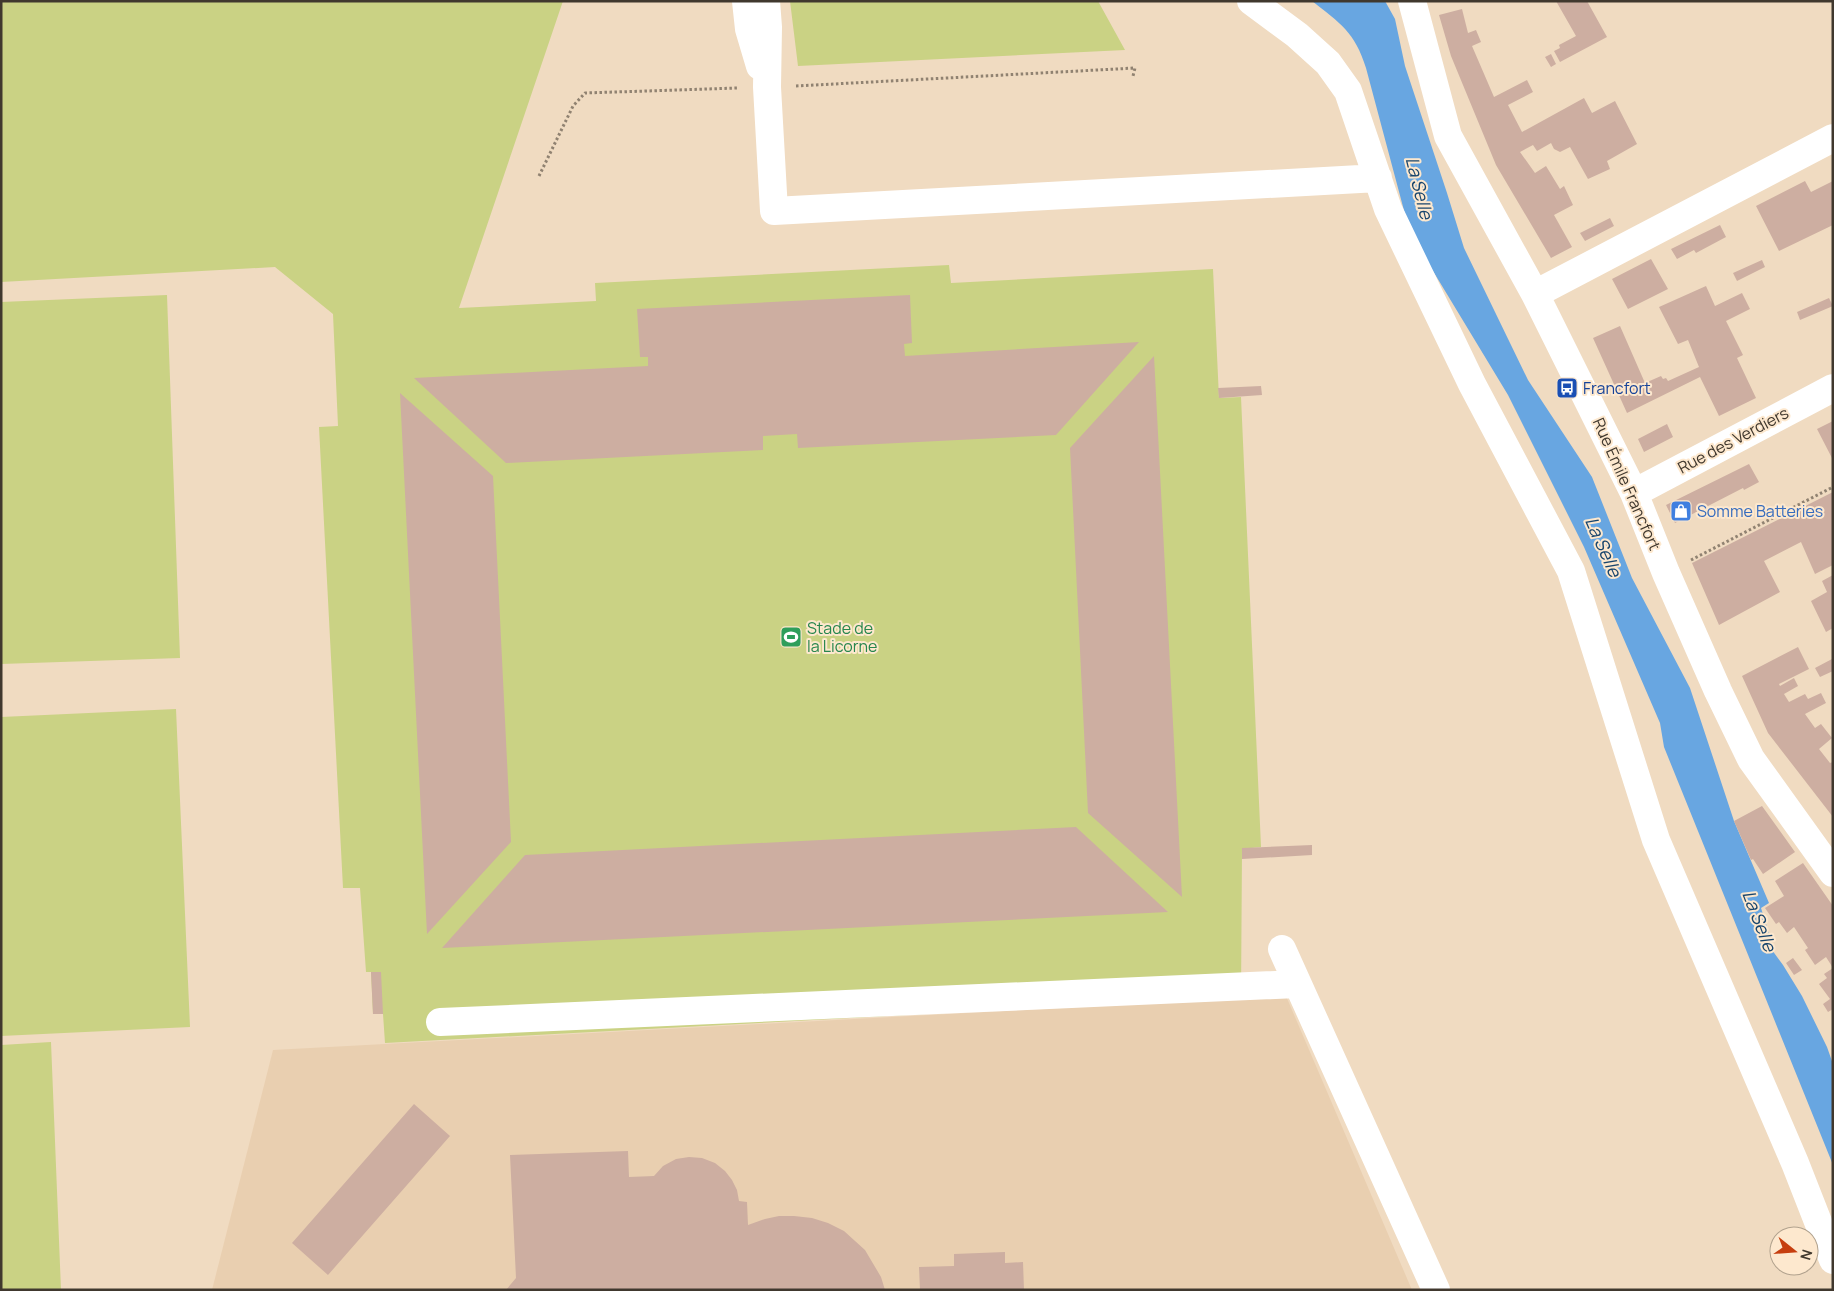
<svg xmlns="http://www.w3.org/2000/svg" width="1834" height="1291" viewBox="0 0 1834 1291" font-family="Manrope,sans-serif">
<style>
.built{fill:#e9cfb0}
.green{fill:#cad284}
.water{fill:#68a6e1}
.building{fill:#cdaea1}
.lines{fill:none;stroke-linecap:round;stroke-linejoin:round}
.path{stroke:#908271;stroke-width:3;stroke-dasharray:2.5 2.5;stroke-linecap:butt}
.minor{stroke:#fff;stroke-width:28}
.labels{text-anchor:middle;stroke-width:4;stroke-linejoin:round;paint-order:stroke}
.transit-label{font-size:16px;fill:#164399;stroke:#fde8ce;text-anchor:start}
.street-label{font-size:16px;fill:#40382e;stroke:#fde8ce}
.shop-label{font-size:16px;fill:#366cbe;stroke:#fde8ce;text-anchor:start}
.leisure-label{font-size:16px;fill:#27864d;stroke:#fde8ce;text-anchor:start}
.water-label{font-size:18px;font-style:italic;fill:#17446c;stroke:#fde8ce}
</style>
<rect width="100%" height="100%" fill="#f0dbc1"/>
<path class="built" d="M1286 996 1412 1290H212L273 1050Z"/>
<path class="green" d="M1 1H563L459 308 596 301 595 283 949 265 951 283 1213 269 1219 398 1241 397 1261 847 1242 849 1241 997 385 1043 383 1014H373L371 972H366L360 888H343L319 427 338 426 333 314 275 267 1 282Z
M790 1H1098L1125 50 798 66Z
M167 295 180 658 1 664V302Z
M176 709 190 1027 1 1036V717Z
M51 1042 61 1290H1V1045Z"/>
<path class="water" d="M1312 1H1385L1395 19 1405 66 1447 193 1464 248 1528 380 1592 477 1632 578 1690 688 1734 821 1769 903 1761 908 1768 930 1772 950 1783 965 1802 996 1827 1047 1833 1064V1165L1664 747 1660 723 1584 547 1508 395 1410 233 1366 68C1355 32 1340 23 1312 1Z"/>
<path class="building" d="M1556 1H1587L1607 37 1560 62 1554 51 1560 48 1559 45 1576 36Z
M1462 9 1468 33 1476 30 1481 42 1472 46 1494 97 1527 80 1533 92 1508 105 1522 132 1584 98 1592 113 1615 101 1637 144 1607 161 1610 169 1588 179 1570 147 1560 152 1554 149 1551 143 1537 151 1533 145 1520 152 1535 173 1546 166 1560 189 1564 186 1573 205 1554 215 1572 247 1551 258 1496 165 1451 56 1439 15Z
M1551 54 1556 64 1551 67 1545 57Z
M1805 181 1811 192 1833 181V225L1779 251 1756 206Z
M1610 218 1614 226 1585 241 1580 233Z
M1720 225 1726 237 1696 253 1694 250 1677 259 1671 249Z
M1651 259 1668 289 1628 309 1612 279Z
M1762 260 1765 267 1737 281 1733 273Z
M1706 286 1715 306 1742 293 1750 309 1726 321 1743 355 1737 358 1756 398 1719 416 1700 377 1627 413 1593 338 1620 326 1645 383 1661 376 1663 379 1666 378 1668 381 1699 367 1688 340 1678 344 1659 307Z
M910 295 912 343 904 344 905 356 1139 342 1056 435 798 448 797 434 763 436V450L506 463 414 378 648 366V357H640L637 309Z
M1829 298 1833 306 1800 320 1797 312Z
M1154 356 1182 897 1088 813 1070 448Z
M1261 386 1262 395 1219 398 1218 388Z
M400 393 493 476 511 842 427 934Z
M1833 421V460L1817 429Z
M1667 424 1673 437 1644 452 1638 439Z
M1749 464 1759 482 1744 490 1743 488 1675 523 1666 505Z
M1833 492V565L1815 574 1801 542 1764 561 1780 592 1719 625 1692 563Z
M1833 575V628L1826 632 1811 601 1827 592 1822 581Z
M1798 647 1809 669 1779 684 1780 686 1794 678 1798 686 1784 694 1789 702 1805 694 1808 699 1821 693 1826 703 1805 714 1815 728 1821 724 1832 738 1819 749 1830 763 1833 762V817L1768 733 1742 676Z
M1832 659 1833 671 1820 677 1815 668Z
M1762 806 1795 852 1763 874 1753 859 1751 860 1734 821Z
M1076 827 1168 912 442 948 525 855Z
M1312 845V855L1242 859V848Z
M1803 863 1833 906V968L1826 957 1815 965 1805 950 1808 948 1794 927 1787 933 1779 922 1776 924 1765 908 1784 896 1775 881Z
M1793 958 1802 970 1794 975 1786 963Z
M1833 968V1009L1828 1012 1823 1004 1830 999 1819 984 1827 978 1824 974Z
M371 972H381L383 1014H373Z
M414 1104 450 1136 328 1275 292 1243Z
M628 1151 629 1177 654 1176 663 1166 676 1159 689 1157 702 1158 715 1163 725 1171 732 1180 737 1190 739 1201 747 1202 748 1225 765 1219 779 1216H794L812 1218 828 1223 844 1231 865 1250 881 1277 885 1290H506L516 1278 510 1155Z
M1005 1252V1263L1023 1262 1024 1290H920L919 1267 954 1266V1254Z"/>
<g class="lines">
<path class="path" d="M796 86 1135 68 1133 76
M539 176 573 106 585 93 738 88
M1691 560 1833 487"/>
<path class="minor" d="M746 1 749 29 760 66
M766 1 768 27 767 87 774 211 1378 178
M1251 1 1297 35 1328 63 1348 91 1388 209 1472 384 1571 571 1656 840 1795 1163 1833 1260
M1412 1 1448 136 1535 294 1634 493 1666 573 1718 691 1751 759 1833 873
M1535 294 1833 138
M1634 493 1833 388
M1282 949 1436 1290
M440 1022 1297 984"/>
</g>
<defs>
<g id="bus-square" transform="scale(1.125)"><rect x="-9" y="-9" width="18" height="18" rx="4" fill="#1a4fb4" stroke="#fde8ce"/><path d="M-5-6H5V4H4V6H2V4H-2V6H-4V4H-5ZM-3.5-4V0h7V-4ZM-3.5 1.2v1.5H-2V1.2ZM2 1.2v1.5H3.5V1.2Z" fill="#fff"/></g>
<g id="shop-square" transform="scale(1.125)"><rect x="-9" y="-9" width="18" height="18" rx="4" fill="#3f7fe0" stroke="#fde8ce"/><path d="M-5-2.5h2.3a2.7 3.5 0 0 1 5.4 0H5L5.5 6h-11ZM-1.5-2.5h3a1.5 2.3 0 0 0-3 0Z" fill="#fff"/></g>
<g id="stadium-square" transform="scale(1.125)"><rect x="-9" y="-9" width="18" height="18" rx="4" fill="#2e9e5b" stroke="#fde8ce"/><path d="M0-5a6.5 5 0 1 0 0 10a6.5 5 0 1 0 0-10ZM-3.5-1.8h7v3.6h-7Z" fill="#fff"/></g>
</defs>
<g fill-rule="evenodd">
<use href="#bus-square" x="1567" y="388"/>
<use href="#shop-square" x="1681" y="511"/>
<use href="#stadium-square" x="791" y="637"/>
</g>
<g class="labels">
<g class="transit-label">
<text x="1583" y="394">Francfort</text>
</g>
<g class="street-label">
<text transform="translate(1733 440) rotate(-28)" y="6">Rue des Verdiers</text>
<text transform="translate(1627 484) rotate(66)" y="6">Rue Émile Francfort</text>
</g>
<g class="shop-label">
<text x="1697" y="517">Somme Batteries</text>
</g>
<g class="leisure-label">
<text x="807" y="634">Stade de<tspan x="807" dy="18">la Licorne</tspan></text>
</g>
<g class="water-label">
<text transform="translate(1419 188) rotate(76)" y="6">La Selle</text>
<text transform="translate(1603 547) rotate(66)" y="6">La Selle</text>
<text transform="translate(1759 921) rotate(69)" y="6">La Selle</text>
</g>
</g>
<rect width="1834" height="1291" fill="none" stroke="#40382e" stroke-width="5"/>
<g transform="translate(1794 1251) rotate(107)"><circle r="24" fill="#fde8ce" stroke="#b1a28e"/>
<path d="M0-4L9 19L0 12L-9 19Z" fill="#c63e0e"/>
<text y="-8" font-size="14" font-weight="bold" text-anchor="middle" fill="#40382e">N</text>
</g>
</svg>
